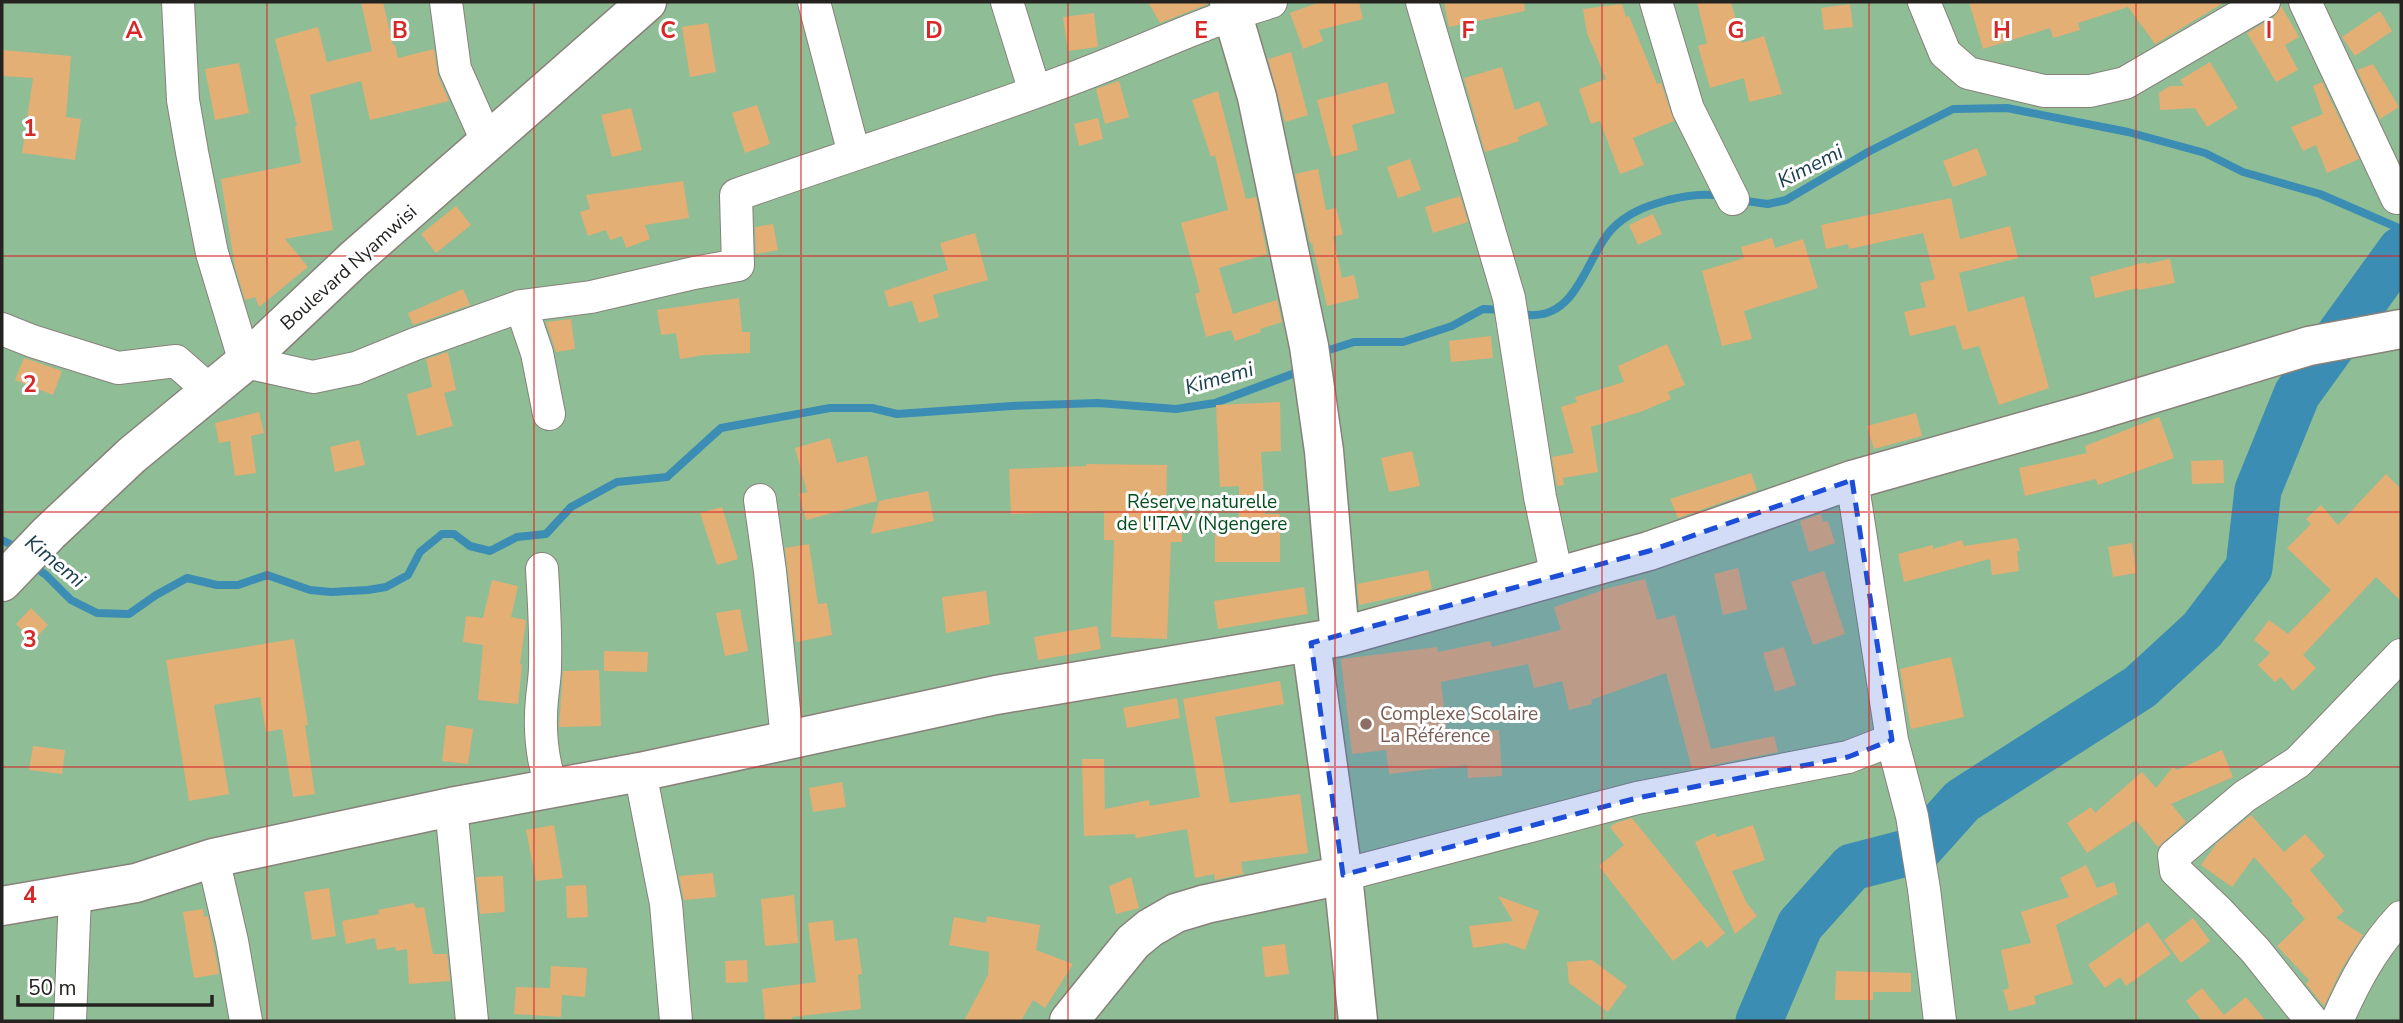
<svg xmlns="http://www.w3.org/2000/svg" width="2403" height="1023" viewBox="0 0 2403 1023" font-family="'Nunito Sans',sans-serif">
<style>
.green{fill:#8fbd96}
.lines{fill:none;stroke-linecap:round;stroke-linejoin:round}
.stream{stroke:#3b8db4;stroke-width:8}
.river{stroke:#3b8db4;stroke-width:47}
.building{fill:#e4af75}
.minor-casing{stroke:#88817a;stroke-width:34}
.tertiary-casing{stroke:#88817a;stroke-width:41}
.secondary-casing{stroke:#88817a;stroke-width:41}
.minor{stroke:#fff;stroke-width:32}
.tertiary{stroke:#fff;stroke-width:38}
.secondary{stroke:#fff;stroke-width:38}
.marked{fill:#1d4ed8;fill-opacity:0.2;stroke:#1d4ed8;stroke-width:5;stroke-dasharray:14 9;stroke-linejoin:round}
.grid{fill:none;stroke:#d62828;stroke-width:2;stroke-opacity:0.55}
.education-dot{fill:#8d6e63;stroke:#fff;stroke-width:2.5}
.labels{text-anchor:middle;stroke-width:6;stroke-linejoin:round;paint-order:stroke}
.street-label{font-size:19px;fill:#252320;stroke:#fff}
.park-label{font-size:19px;fill:#024c1d;stroke:#fff}
.education-label{font-size:19px;fill:#785e54;stroke:#fff;text-anchor:start}
.water-label{font-size:21px;font-style:italic;fill:#1a3e4f;stroke:#fff}
.grid-label{font-size:23px;text-anchor:middle;font-weight:bold;fill:#d62828;stroke:#fff;stroke-width:6;stroke-linejoin:round;paint-order:stroke}
</style>
<rect width="100%" height="100%" fill="#e7e0d8"/>
<path class="green" d="M2 2H2401V1021H2Z"/>
<g class="lines">
<path class="stream" d="M1738 200 1768 204 1786 200 1868 152 1953 109 2007 108 2128 132 2205 153 2243 172 2320 194 2401 229
M1518 312C1522 313 1529 316 1534 315 1578 314 1587 257 1611 230 1627 213 1646 206 1668 200 1685 196 1704 193 1722 196
M1320 353 1354 342H1403L1452 326 1483 309 1505 310
M2 540 10 544 17 552
M32 565 46 575 71 600 97 613 129 614 156 595 187 578 217 585H238L267 575 310 590 331 592 368 590 386 587 408 575 420 552 442 534H454L470 546 490 551 517 537 546 534 571 507 617 482 667 477 721 428 830 408H872L897 414 1012 406 1098 403 1176 409 1215 403 1295 373 1299 368"/>
<path class="river" d="M1759 1021 1800 925 1852 867 1918 850 1962 801 2140 687 2202 630 2249 568 2258 490 2297 394 2401 250"/>
</g>
<path class="building" d="M361 2H383L393 45H395L398 58 434 49 438 76 449 101 370 120 361 81 310 95 333 230 285 239 308 267 259 307 255 297 245 300 235 267 221 179 301 163 295 127 297 126 275 39 318 27 327 62 372 51Z
M1148 2H1208V4L1160 23Z
M1320 2H1359L1363 19 1319 30 1323 41 1303 49 1290 13Z
M1444 2H1524L1525 11 1449 27Z
M1697 2H1731L1742 43 1764 36 1782 94 1749 102 1744 78 1710 88 1698 46 1707 43Z
M1969 2H2225L2155 44 2128 7 2078 23 2080 30 2053 38 2050 28 1983 49Z
M1622 4 1626 17 1629 16 1657 84 1661 83 1674 121 1633 138 1644 165 1620 174 1600 121 1591 124 1579 89 1606 79 1587 33 1583 9Z
M1850 4 1853 27 1824 30 1821 8Z
M2281 6 2299 37 2285 45 2298 70 2276 82 2247 33 2274 17Z
M2380 11 2392 31 2355 56 2342 37Z
M1094 13 1098 47 1068 51 1063 17Z
M708 23 716 72 690 77 682 27Z
M2 50 71 56 66 117 81 119 75 160 22 153 33 78 2 76Z
M1291 52 1308 115 1285 122 1268 59Z
M2210 62 2238 108 2207 127 2195 108 2160 110 2159 93 2170 86H2184L2180 80Z
M239 63 249 113 215 120 205 69Z
M2373 64 2399 107 2380 119 2357 70Z
M1502 67 1515 110 1539 101 1548 125 1518 137 1519 141 1485 152 1464 78Z
M1119 81 1129 117 1105 124 1096 89Z
M1387 82 1395 113 1352 125 1358 150 1332 157 1317 100Z
M2322 82 2359 159 2327 173 2316 145 2303 151 2291 127 2323 114 2313 86Z
M1218 91 1246 199 1256 197 1267 254 1219 268 1233 314 1277 300 1282 322 1260 329 1261 332 1235 341 1231 330 1206 337 1195 294 1200 292 1181 223 1228 210 1215 155 1211 157 1192 100Z
M757 105 770 144 745 153 732 113Z
M631 108 642 150 612 157 601 115Z
M1098 118 1103 139 1079 146 1074 124Z
M1977 148 1987 175 1953 187 1943 161Z
M1410 159 1421 190 1398 198 1387 167Z
M1318 169 1326 210 1336 208 1343 234 1333 237 1342 278 1354 275 1359 298 1327 306 1312 243H1310L1295 174Z
M683 181 689 218 645 225 650 239 626 248 622 236 610 240 606 230 588 236 580 212 590 209 586 195Z
M1460 196 1468 222 1433 233 1425 207Z
M1951 198 1960 239 2010 226 2018 258 1959 273 1968 312 2024 296 2049 388 1999 405 1979 346 1963 350 1955 325 1910 336 1904 312 1926 307 1920 283 1935 279 1923 233 1849 249 1848 244 1826 249 1821 225Z
M456 206 471 225 436 253 421 234Z
M1653 214 1662 234 1638 245 1629 225Z
M773 224 778 250 756 254 755 227Z
M975 233 988 280 933 295 939 317 919 323 912 301 889 307 884 291 948 270 940 243Z
M1772 238 1775 248 1803 239 1818 288 1744 311 1752 339 1722 346 1702 271 1744 258 1741 247Z
M2170 259 2175 283 2138 290V288L2095 298 2090 277 2146 262V264Z
M463 289 470 305 413 325 408 313Z
M739 298 742 332H750V353L704 355 680 359 676 333 661 335 657 310Z
M571 319 575 349 556 352 546 322Z
M1491 336 1493 358 1451 362 1449 341Z
M1667 344 1685 385 1668 392 1671 399 1643 411 1591 427 1598 472 1563 478 1564 485 1557 486 1552 457 1574 453 1561 407 1577 402 1575 397 1624 382 1618 366Z
M448 352 456 390 444 393 453 426 417 436 407 394 432 387 426 359Z
M24 358 62 371 53 395 15 380Z
M1280 402 1281 451 1261 452 1265 514H1280V562H1215V530H1239V486L1220 487 1216 405Z
M259 412 264 433 251 436 256 473 235 476 230 441 219 443 215 423Z
M1916 413 1922 436 1874 449 1867 426Z
M2159 417 2174 458 2098 485 2096 479 2025 496 2019 468 2087 453 2085 446Z
M830 438 837 463 867 456 877 501 806 520 799 494 807 492 795 448Z
M359 440 365 465 335 472 330 447Z
M1412 451 1420 486 1389 492 1381 458Z
M2223 460 2224 483 2192 484 2191 461Z
M1087 464 1167 465 1166 512 1182 511V542H1171L1167 639 1111 637 1114 540H1104V511L1011 514 1009 469 1086 466Z
M1751 473 1757 490 1678 518 1670 499Z
M2386 474 2401 489V601L2376 577 2303 655 2316 668 2293 691 2281 677 2275 682 2258 665 2270 653 2254 640 2269 620 2288 634 2331 590 2287 548 2311 524 2306 519 2321 505 2338 525Z
M928 491 934 521 871 534 879 501Z
M722 507 738 559 717 565 700 513Z
M1821 514 1823 522 1828 521 1835 543 1809 552 1800 521Z
M2017 538 2020 551H2017L2019 571 1992 575 1990 559 1904 582 1898 554 1933 545V549L1962 540 1964 546Z
M2132 543 2136 573 2113 577 2108 547Z
M809 544 818 604 827 603 832 635 796 642 785 548Z
M1738 568 1747 609 1723 615 1714 574Z
M1428 570 1432 589 1359 605 1357 584Z
M1824 571 1845 634 1813 645 1791 582Z
M1645 579 1657 620 1675 615 1711 749 1774 736 1778 752 1692 769 1666 673 1591 700 1592 704 1569 710 1562 681 1534 688 1528 664 1441 682 1447 733 1499 730 1502 776 1468 778 1467 765 1389 774 1386 750 1352 754 1341 659 1437 647 1438 652 1490 641 1492 647 1561 630 1554 607 1609 588Z
M492 580 518 586 511 617 526 620 520 664 522 665 518 704 478 700 483 645 463 642 466 616 483 618Z
M1304 587 1308 614 1218 629 1214 601Z
M986 591 990 624 946 633 942 597Z
M31 608 48 625 33 641 16 624Z
M740 609 748 651 725 656 716 613Z
M1097 626 1101 649 1038 660 1034 637Z
M294 639 308 725H305L315 794 293 797 282 729 266 732 260 697 214 705 229 794 189 801 166 660Z
M1784 647 1796 685 1775 692 1763 653Z
M604 651 648 652 647 672 604 671Z
M1951 657 1964 717 1911 729 1900 669Z
M599 670 601 726 559 727 563 671Z
M1280 681 1284 704 1215 717 1230 803 1300 794 1308 853 1241 862 1243 874 1215 880 1214 874 1195 878 1187 829 1136 838 1135 834 1084 836 1082 759H1104L1105 809 1149 800 1150 806 1200 797 1183 699Z
M1177 698 1180 718 1127 728 1123 708Z
M446 725 473 729 468 764 442 761Z
M33 746 65 750 62 774 29 770Z
M2222 750 2233 777 2171 804 2186 822 2158 847 2136 820 2087 853 2067 823 2091 807 2095 813 2142 772 2156 788 2173 767 2177 770Z
M842 782 846 807 813 812 809 788Z
M2251 815 2284 852 2305 834 2325 856 2310 870 2344 911 2336 918 2363 935 2341 970 2324 1006 2306 984 2309 980 2277 946 2305 919 2291 903 2293 901 2254 857 2232 887 2201 865 2217 843Z
M1632 818 1725 933 1707 948 1701 940 1673 961 1599 866 1624 845 1610 827 1616 823Z
M554 825 563 878 536 881 526 830Z
M1753 825 1765 860 1732 871 1746 902 1757 916 1735 934 1695 842 1715 833 1717 837Z
M2086 865 2097 888 2114 882 2118 894 2056 925 2073 984 2034 996 2036 1004 2009 1011 2003 990 2009 988 2001 950 2031 943 2021 912 2069 897 2060 878Z
M713 873 716 897 684 900 679 876Z
M503 876 505 912 480 914 476 877Z
M1131 877 1139 908 1116 914 1109 886Z
M586 885 588 917 567 918 566 886Z
M329 888 336 936 312 940 304 892Z
M794 895 798 943 765 946 761 899Z
M1498 896 1539 911 1525 950 1506 943 1473 948 1469 926 1513 921Z
M414 903 416 908 424 907 433 954H447L450 981 409 984 407 949 396 951 395 947 377 950 375 938 346 944 342 921 379 914 378 910Z
M203 909 204 917 208 916 219 974 194 978 183 912Z
M987 916 1040 925 1036 950 1073 964 1045 1008 1033 1000 1021 1021H964L988 975 989 952 949 945 954 917 986 923Z
M2193 918 2210 941 2181 963 2164 940Z
M833 920 835 941 857 938 862 974 858 975 861 1009 792 1017V1021H765L762 989 816 982 808 923Z
M2148 922 2171 954 2126 986 2120 977 2105 988 2088 965Z
M1285 944 1289 974 1265 977 1262 947Z
M747 960 748 982 726 983 725 961Z
M1592 960 1627 986 1608 1012 1569 983 1567 962Z
M551 966 587 968 585 997 562 995 561 1017 514 1014 516 987 550 988Z
M1836 971 1911 973V992H1873V1000H1835Z
M2202 988 2224 1015 2246 997 2266 1021H2202L2186 1001Z"/>
<g class="lines">
<g class="minor-casing">
<path id="minor" d="M178 2 183 100 192 152 212 253 245 362 313 377 356 368 415 344 521 306 591 297 694 273 738 265 736 195C847 156 959 121 1068 80 1136 55 1202 22 1271 2
M446 2 455 69 487 141
M814 2 854 154
M1007 2 1035 92
M1422 2 1509 298 1540 497 1557 577
M1656 2 1688 109 1733 199
M1924 2 1945 53 1968 73 2044 91H2090L2125 83 2264 2
M2305 2 2397 198
M521 306 537 353 549 414
M2 329 32 341 118 368 176 361 209 390
M1852 480 1892 740 1912 816 1924 889 1940 1021
M760 500 770 571 787 740
M542 569C544 601 546 634 545 666 545 677 543 688 542 699 539 729 542 760 552 789
M640 772 666 904 676 1021
M451 807 472 1021
M213 858 232 941 246 1021
M1343 875 1637 798 1848 757 1892 740
M70 1021 75 895
M2312 1021 2255 950 2217 910 2176 871 2174 856 2245 796 2298 762 2401 655
M2337 1021C2354 982 2372 948 2401 917"/>
</g>
<g class="tertiary-casing">
<path id="tertiary" d="M1229 2 1257 97 1309 346 1324 451 1340 637
M1311 643 1343 875 1358 1021
M2 906 136 883 213 858 451 807 640 772 996 695 1340 637 1649 551 1852 480 2089 413 2309 346 2401 329
M1069 1021 1133 942 1150 928 1176 913 1206 904 1343 875"/>
</g>
<g class="secondary-casing">
<path id="secondary" d="M2 582 49 533 132 455 245 362 354 259 647 2"/>
</g>
<use href="#minor" class="minor"/>
<use href="#tertiary" class="tertiary"/>
<use href="#secondary" class="secondary"/>
</g>
<path class="marked" d="M1852 480 1892 740 1848 757 1637 798 1343 875 1311 643 1649 551Z"/>
<path class="grid" d="M267 2V1021M534 2V1021M801 2V1021M1068 2V1021M1335 2V1021M1602 2V1021M1869 2V1021M2136 2V1021M2 256H2401M2 512H2401M2 767H2401"/>
<circle class="education-dot" cx="1366" cy="724" r="7"/>
<g class="labels">
<g class="street-label">
<text transform="translate(348 267) rotate(-42)" y="7">Boulevard Nyamwisi</text>
</g>
<g class="park-label">
<text x="1202" y="508">Réserve naturelle<tspan x="1202" dy="22">de l'ITAV (Ngengere</tspan></text>
</g>
<g class="education-label">
<text x="1380" y="720">Complexe Scolaire<tspan x="1380" dy="22">La Référence</tspan></text>
</g>
<g class="water-label">
<text transform="translate(1810 166) rotate(-27)" y="7">Kimemi</text>
<text transform="translate(1219 378) rotate(-16)" y="7">Kimemi</text>
<text transform="translate(55 561) rotate(39)" y="7">Kimemi</text>
</g>
</g>
<g class="grid-label">
<text x="134" y="38">A</text>
<text x="400" y="38">B</text>
<text x="668" y="38">C</text>
<text x="934" y="38">D</text>
<text x="1201" y="38">E</text>
<text x="1468" y="38">F</text>
<text x="1736" y="38">G</text>
<text x="2002" y="38">H</text>
<text x="2269" y="38">I</text>
<text x="30" y="136">1</text>
<text x="30" y="392">2</text>
<text x="30" y="647">3</text>
<text x="30" y="903">4</text>
</g>
<rect width="2403" height="1023" fill="none" stroke="#252320" stroke-width="7"/>
<path d="M18 995v10h194v-10" fill="none" stroke="#252320" stroke-width="3.5"/>
<text x="28" y="995" font-size="21" fill="#252320" stroke="#ffffff" stroke-width="5" paint-order="stroke">50 m</text>
</svg>
